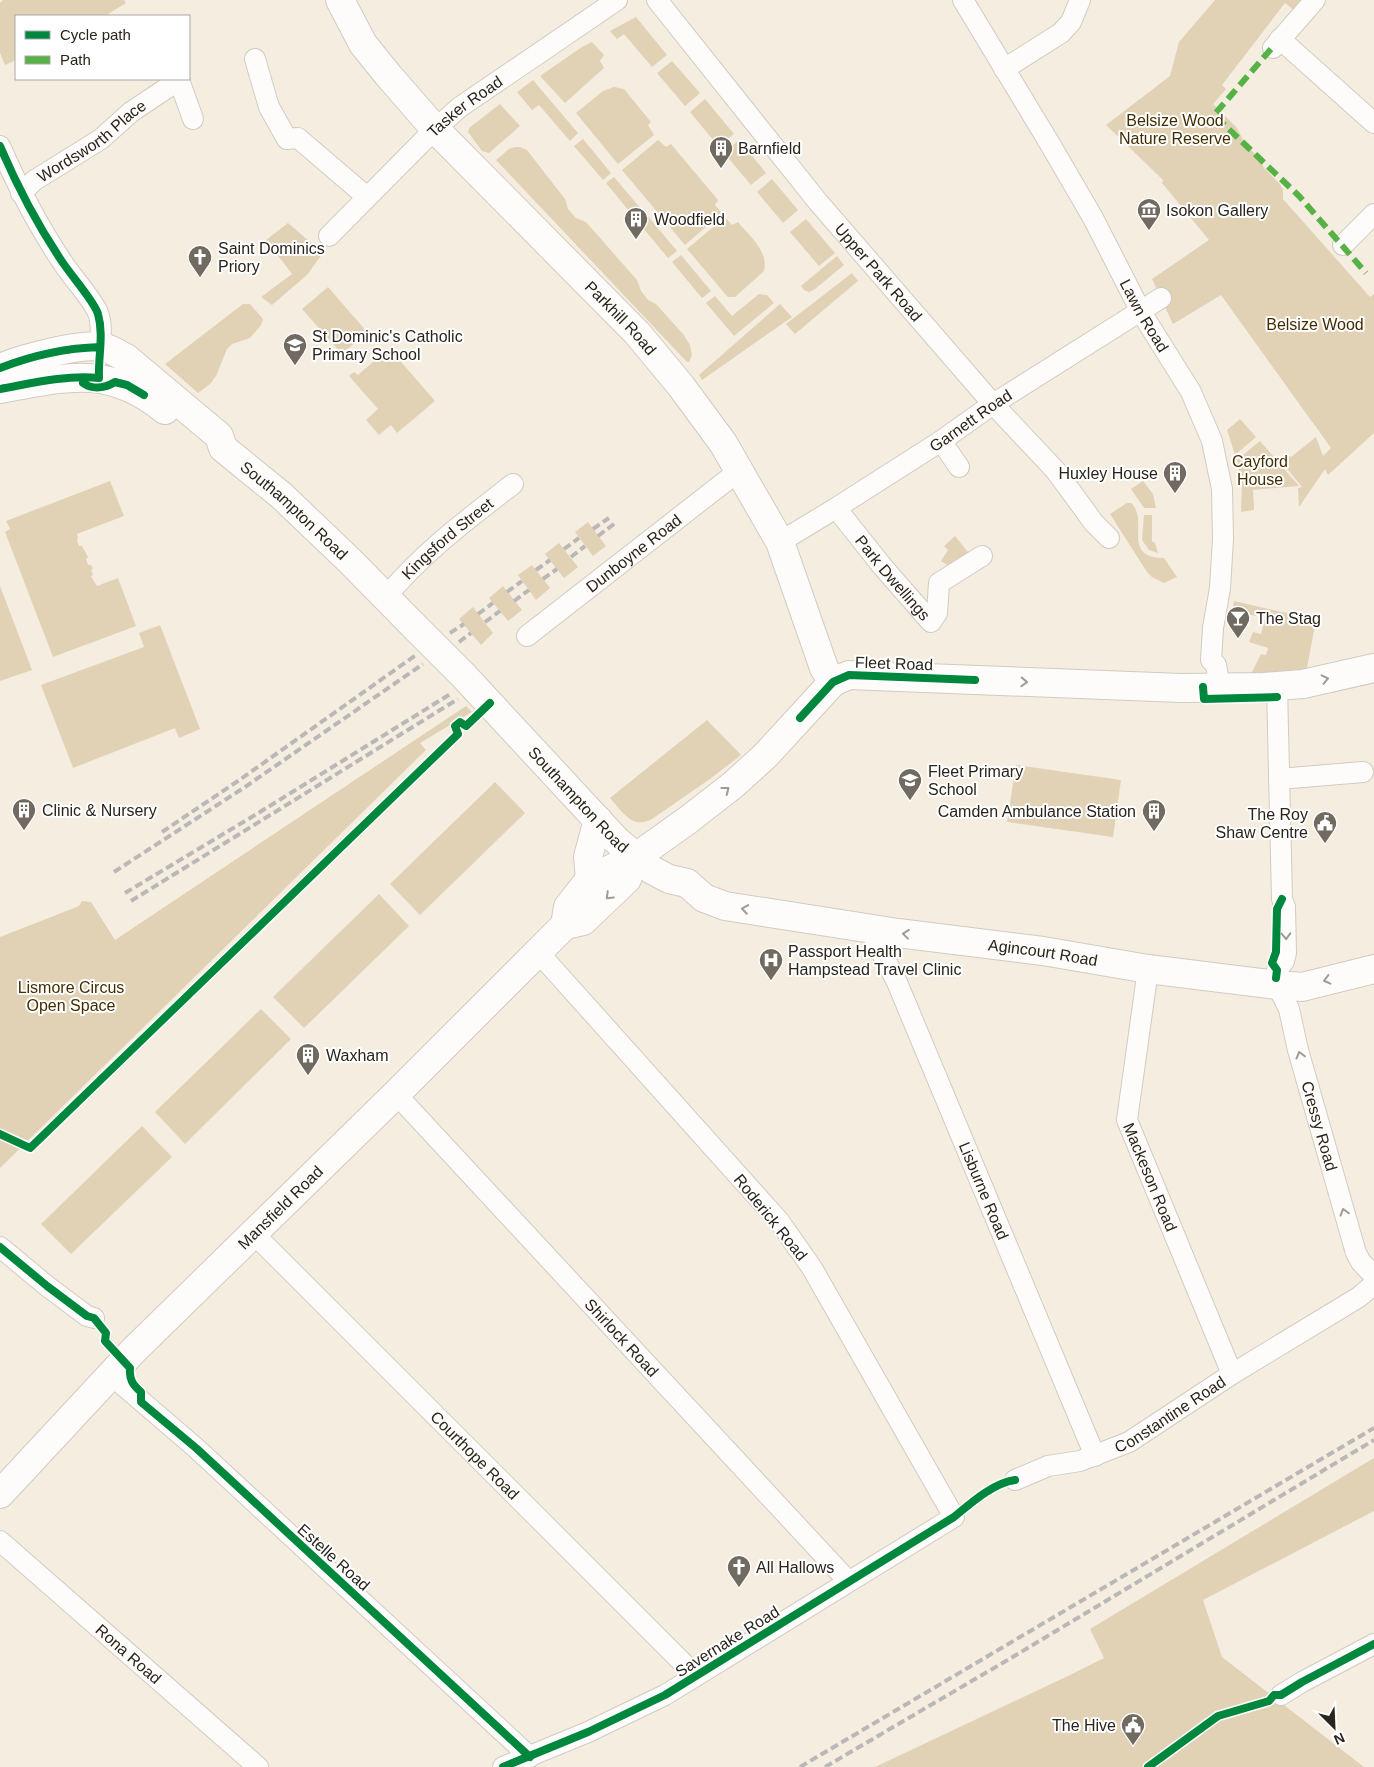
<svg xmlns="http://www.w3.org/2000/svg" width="1374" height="1767" viewBox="0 0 1374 1767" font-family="Helvetica,sans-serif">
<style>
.green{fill:#e1d2b6}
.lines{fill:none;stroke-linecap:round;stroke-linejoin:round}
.street-casing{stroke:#d1cbc1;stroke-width:22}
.secondary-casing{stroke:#d1cbc1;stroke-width:30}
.street{stroke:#fefcfa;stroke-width:20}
.secondary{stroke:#fefcfa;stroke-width:28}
.rail{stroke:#bab8b6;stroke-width:4;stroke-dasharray:8 4;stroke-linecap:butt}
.secondary-bridge-casing{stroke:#d1cbc1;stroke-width:30;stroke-linecap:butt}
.secondary-bridge{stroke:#fefcfa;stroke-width:28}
.quiet{stroke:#56b245;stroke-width:6;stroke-dasharray:12 6;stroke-linecap:butt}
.cycleway-casing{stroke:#fff;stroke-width:11}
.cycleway{stroke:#00873e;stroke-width:8}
.oneway{stroke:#9e9b96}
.labels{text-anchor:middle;stroke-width:4;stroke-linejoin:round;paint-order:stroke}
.street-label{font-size:16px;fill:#29241c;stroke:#fff}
.park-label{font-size:16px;fill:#422d00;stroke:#fff}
.poi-label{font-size:16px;fill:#29241c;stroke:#fff;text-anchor:start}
</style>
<rect width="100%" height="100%" fill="#f5ede0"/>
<path class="green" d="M3 0H124L126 3 105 16H16V60L5 65 0 53V3Z
M1215 0H1304L1295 11 1285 3 1222 85 1226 89 1213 104 1237 128 1245 144 1260 159 1264 168 1280 184 1283 190V199L1370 297 1374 294V433L1328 475 1325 469 1299 507 1298 488 1302 487 1280 460 1287 454 1291 457 1316 437 1323 456 1331 448 1221 295 1173 324 1152 279 1209 240 1162 183 1163 180 1106 125 1170 76 1179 42Z
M636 17 667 55 652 67 624 34 617 39 610 31Z
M592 42 604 55 600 61 604 68 565 103 540 76 582 47Z
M672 61 700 93 685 106 657 73Z
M533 80 578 133 570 141 539 105 532 110 517 92Z
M614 87 624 89 651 122 648 125 654 135 618 164 576 113 603 91Z
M705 99 734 134 718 146 690 112Z
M500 104 520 126 489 153 482 151 468 132 469 128Z
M583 139 611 173 603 180 574 146Z
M658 140 666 147 671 144 718 200 715 205 722 213 685 245 622 170Z
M739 140 766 173 751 185 724 153Z
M515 147H520L527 150 565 199 568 209 576 218 586 222 637 280 641 291 648 300 656 304 683 334 690 345 692 355 689 362H687L496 160 509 149Z
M614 177 642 210 634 217 606 183Z
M772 179 798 210 783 223 757 192Z
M647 215 677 251 668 258 638 222Z
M725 217 732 225 738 222C749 236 769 251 764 271L735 297H728L726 295 687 249Z
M806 219 835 253 819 266 790 232Z
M288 223 323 253 307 275 272 305 261 297 292 274 266 240Z
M681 255 711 291 702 298 672 262Z
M837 256 844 265 815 289 809 292 804 290 801 286Z
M852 273 858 281 795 334 786 324Z
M328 287 367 332 342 354 302 309Z
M759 294 767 295 774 303 734 336 706 303 715 296 732 316Z
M243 304H250L263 319 261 325 250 338 232 344 227 349 216 376 210 384 198 393 165 364Z
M780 304 792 317 702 380 699 375Z
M389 348 435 401 397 433 391 425 379 435 366 420 378 409 349 376 354 372 358 375Z
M1240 419 1256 437 1235 455 1227 430Z
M1260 441 1299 486 1253 490 1254 510 1241 512 1242 484 1237 460Z
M110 481 124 516 77 534 78 538 77 540 79 546H82L88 557 86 559 88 565H91L93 569 91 570 93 575 91 576 97 586 118 578 136 626 53 657 5 532 10 529 6 521Z
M1143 481 1153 494 1156 508H1144L1131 489Z
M1127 503H1131C1150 520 1120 558 1164 558L1177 577 1164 583 1152 577 1147 572 1110 514Z
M1144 515H1152V541L1155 543 1158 553 1149 550 1142 540Z
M588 522 606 546 593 556 575 532Z
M955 536 972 557 952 568 941 561 948 550 944 546Z
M559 543 578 567 564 578 545 554Z
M532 565 550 588 536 600 518 575Z
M0 586 32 670 0 681Z
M503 586 522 610 508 621 489 598Z
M1234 601 1316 620 1306 673 1251 674 1261 654 1266 655 1268 648 1249 642 1253 632 1261 634 1267 612 1257 609 1256 616 1232 611Z
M473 607 493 633 481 645 459 619Z
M160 625 200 729 179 738 175 728 73 768 41 685 144 647 139 633Z
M466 706 472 712 420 743 426 750 0 1168V937L69 910 79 906 82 901 91 902 115 940Z
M707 720 741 755 710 779 652 819C632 830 622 811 610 798Z
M1016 765 1121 780 1113 837 1007 822Z
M495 782 525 813 420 915 390 884Z
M379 894 409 926 304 1028 273 997Z
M261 1009 291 1039 185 1144 155 1112Z
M142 1126 172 1157 71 1254 41 1224Z
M1374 1458V1511L1203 1600 1222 1657 1364 1767H875L1068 1676 1104 1658 1090 1629Z"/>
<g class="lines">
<g class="street-casing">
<g id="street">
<path id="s1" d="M657 0 818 202 993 404 1056 471 1094 523 1109 538"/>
<path id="s2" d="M963 0 1050 144 1093 218 1141 312 1191 392 1212 441 1222 489 1223 539 1220 588 1213 628 1211 660 1216 665 1220 687"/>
<path d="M1280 39 1374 123"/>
<path d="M1273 48 1315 0"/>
<path d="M255 59 269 107 287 139 298 138 367 197"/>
<path d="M1004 69 1061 33 1071 22 1080 0"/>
<path d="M0 146C18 187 38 226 63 263 71 276 94 301 98 313 102 323 101 336 100 347"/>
<path id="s3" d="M21 193 35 180 101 139 131 112 179 80 193 119"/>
<path id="s4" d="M329 236 435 129 460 107 617 0"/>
<path d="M1343 245 1374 214"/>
<path d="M941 441 959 467"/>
<path id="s5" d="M836 508 882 566 931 622 937 613 939 583 982 556"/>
<path id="s6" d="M780 542 836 508 941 441 993 404 1161 298"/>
<path id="s7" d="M386 597C423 552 468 519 513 484"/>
<path id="s8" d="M527 636 740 470"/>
<path id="s9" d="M1277 687 1282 899 1285 907 1286 953 1284 961 1277 970V985L1289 1009 1298 1050 1356 1253 1361 1262 1374 1276"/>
<path d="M1279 779 1363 772"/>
<path id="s10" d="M869 929 896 980 1095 1456"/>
<path id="s11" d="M1148 969 1127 1120 1232 1374"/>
<path id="s12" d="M396 1094 848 1581"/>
<path id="s13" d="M253 1233 696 1676"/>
<path d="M0 1247 47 1286 87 1316 94 1318"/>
<path d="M111 1375 196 1448 530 1757"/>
<path id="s14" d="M1015 1480 1048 1466 1080 1461 1129 1442 1232 1374 1359 1297 1374 1284"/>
<path id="s15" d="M0 1541 258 1767"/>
<path d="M1281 1695 1302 1682 1374 1644"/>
<path d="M503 1767 588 1732 665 1695 954 1517 812 1268 779 1221 538 952"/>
</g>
</g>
<g class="secondary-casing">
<g id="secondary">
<path id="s16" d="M340 0 363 44 388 75 435 129 637 333 681 386 723 443 780 542 824 668 833 682"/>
<path id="s17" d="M0 368C21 359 80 343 102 347 111 349 118 354 126 358L219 436 223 448 282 496 350 561 414 626"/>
<path d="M0 389C66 377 108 364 165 410"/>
<path id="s18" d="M463 675 617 841 652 870 669 879 687 883 704 898 725 906 898 933 1043 951 1148 969 1277 985 1302 987 1374 969"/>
<path d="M590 879 588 857 598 820"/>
<path d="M565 925 568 907 590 879 636 857 688 820 733 785 765 756 833 682 849 675 1181 688 1264 687 1303 684 1374 668"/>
<path id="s19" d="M0 1494 133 1351 396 1094 565 925 583 921 627 879 636 857"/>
</g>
</g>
<use href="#street" class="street"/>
<use href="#secondary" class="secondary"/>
<path class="rail" d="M593 529 609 518
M598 536 614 524
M564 549 579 538
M571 557 585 546
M536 570 550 560
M543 579 557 569
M507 592 522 581
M514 601 529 590
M478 614 493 603
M485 622 500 611
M450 633 464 624
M459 642 471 633
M162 832 238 781 416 655
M114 872 245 787 423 664
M125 893 260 812 452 693
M131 901 458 699
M800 1767 1374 1428
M825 1767 1011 1658 1374 1440"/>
<g class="secondary-bridge-casing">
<path id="secondary-bridge" d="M414 626 463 675"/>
</g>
<use href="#secondary-bridge" class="secondary-bridge"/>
<path class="quiet" d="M1271 49 1214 115 1299 196 1366 273"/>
<g class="cycleway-casing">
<path id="cycleway" d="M0 146C17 186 37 224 61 260 69 273 95 302 98 314 104 335 98 357 99 378 65 375 33 383 0 389
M0 368C31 356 67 348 100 347
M83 383C93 390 105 388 115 382L127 385 144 395
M1203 687 1204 699 1277 697
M800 718 833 682 849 675 975 680
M1276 978 1277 970 1272 963 1276 952 1277 909 1282 899
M0 1134 30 1148 458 734 455 726 460 722 466 726 490 703
M0 1247 47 1286 87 1316 94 1318 106 1333 105 1341 130 1368C129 1380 133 1385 141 1392V1402L196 1448 530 1757
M503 1767 588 1732 665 1695 954 1517C971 1503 993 1483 1015 1480
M1148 1767 1218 1716 1269 1701 1274 1695H1281L1302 1682 1374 1644"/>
</g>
<use href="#cycleway" class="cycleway"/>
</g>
<defs><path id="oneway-chevron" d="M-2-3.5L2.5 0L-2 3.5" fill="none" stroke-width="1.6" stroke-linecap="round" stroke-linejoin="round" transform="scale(1.25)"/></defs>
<g class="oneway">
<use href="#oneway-chevron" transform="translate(1325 679) rotate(-13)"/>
<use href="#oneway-chevron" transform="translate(1024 682) rotate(2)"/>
<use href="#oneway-chevron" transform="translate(726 790) rotate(-38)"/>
<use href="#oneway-chevron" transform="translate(609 896) rotate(136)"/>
<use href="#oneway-chevron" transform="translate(745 909) rotate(-171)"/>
<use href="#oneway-chevron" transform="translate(906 934) rotate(-173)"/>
<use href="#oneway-chevron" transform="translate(1286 936) rotate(89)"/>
<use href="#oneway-chevron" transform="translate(1327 980) rotate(166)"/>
<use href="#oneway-chevron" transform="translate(1300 1055) rotate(-105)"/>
<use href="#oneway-chevron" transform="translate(1344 1212) rotate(-106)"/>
</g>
<defs>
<g id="building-pin" transform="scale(1.25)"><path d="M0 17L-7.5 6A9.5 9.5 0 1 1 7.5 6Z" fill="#706a61" stroke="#fff"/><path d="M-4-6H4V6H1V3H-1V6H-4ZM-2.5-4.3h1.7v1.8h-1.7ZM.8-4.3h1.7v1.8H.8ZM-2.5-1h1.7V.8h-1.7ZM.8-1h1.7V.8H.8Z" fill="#fff"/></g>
<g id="museum-pin" transform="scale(1.25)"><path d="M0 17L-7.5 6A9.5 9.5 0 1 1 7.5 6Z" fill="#706a61" stroke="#fff"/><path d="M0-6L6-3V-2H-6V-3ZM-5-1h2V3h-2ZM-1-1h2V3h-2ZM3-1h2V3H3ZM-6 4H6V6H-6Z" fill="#fff"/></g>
<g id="church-pin" transform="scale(1.25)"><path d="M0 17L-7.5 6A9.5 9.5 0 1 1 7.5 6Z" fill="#706a61" stroke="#fff"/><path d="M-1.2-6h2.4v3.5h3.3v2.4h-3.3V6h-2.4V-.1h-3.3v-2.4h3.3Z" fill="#fff"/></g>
<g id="school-pin" transform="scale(1.25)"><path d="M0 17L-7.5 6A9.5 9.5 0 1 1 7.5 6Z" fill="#706a61" stroke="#fff"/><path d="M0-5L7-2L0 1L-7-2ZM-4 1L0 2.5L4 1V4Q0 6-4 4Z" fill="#fff"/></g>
<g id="bar-pin" transform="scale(1.25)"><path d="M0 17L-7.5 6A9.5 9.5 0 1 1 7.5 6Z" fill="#706a61" stroke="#fff"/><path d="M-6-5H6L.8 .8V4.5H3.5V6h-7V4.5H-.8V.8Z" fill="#fff"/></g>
<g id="civic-pin" transform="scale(1.25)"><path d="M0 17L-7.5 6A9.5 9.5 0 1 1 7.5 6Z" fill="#706a61" stroke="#fff"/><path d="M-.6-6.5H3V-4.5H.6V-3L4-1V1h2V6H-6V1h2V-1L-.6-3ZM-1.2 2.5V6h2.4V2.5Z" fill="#fff"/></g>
<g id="hospital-pin" transform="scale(1.25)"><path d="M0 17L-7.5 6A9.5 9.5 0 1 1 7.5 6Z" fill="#706a61" stroke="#fff"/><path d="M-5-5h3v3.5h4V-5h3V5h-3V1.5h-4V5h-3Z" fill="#fff"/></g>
</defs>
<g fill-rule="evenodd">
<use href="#building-pin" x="721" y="148"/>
<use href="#museum-pin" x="1149" y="210"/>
<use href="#building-pin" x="636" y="219"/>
<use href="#church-pin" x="200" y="257"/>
<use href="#school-pin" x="295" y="345"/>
<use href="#building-pin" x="1175" y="473"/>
<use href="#bar-pin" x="1238" y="618"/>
<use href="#school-pin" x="910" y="780"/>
<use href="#building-pin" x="24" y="810"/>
<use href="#building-pin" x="1154" y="811"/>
<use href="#civic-pin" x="1325" y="823"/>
<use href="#hospital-pin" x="771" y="960"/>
<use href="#building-pin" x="308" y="1055"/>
<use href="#church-pin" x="739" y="1567"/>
<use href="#civic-pin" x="1133" y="1725"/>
</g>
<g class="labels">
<g class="street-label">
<text dy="6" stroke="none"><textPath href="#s4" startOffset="188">Tasker Road</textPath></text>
<text dy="6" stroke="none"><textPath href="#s3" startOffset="88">Wordsworth Place</textPath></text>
<text dy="6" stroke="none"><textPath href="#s1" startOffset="351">Upper Park Road</textPath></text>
<text dy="6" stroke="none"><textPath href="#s2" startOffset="364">Lawn Road</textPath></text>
<text dy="6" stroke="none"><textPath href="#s16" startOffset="426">Parkhill Road</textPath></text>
<text dy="6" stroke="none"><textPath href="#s6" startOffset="226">Garnett Road</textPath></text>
<text dy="6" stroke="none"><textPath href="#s17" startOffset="360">Southampton Road</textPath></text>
<text dy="6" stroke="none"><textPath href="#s7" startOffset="85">Kingsford Street</textPath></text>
<text dy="6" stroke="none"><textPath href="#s8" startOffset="135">Dunboyne Road</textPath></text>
<text dy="6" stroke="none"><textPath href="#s5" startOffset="90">Park Dwellings</textPath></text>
<text transform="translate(894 663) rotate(2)" y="6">Fleet Road</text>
<text dy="6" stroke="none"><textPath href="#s18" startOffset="170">Southampton Road</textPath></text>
<text dy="6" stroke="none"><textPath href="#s18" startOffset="676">Agincourt Road</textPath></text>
<text dy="6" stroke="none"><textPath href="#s9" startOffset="449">Cressy Road</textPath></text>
<text dy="6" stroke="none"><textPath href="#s11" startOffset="214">Mackeson Road</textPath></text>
<text dy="6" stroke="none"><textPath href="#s10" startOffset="286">Lisburne Road</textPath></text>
<text dy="6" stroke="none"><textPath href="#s19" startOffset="401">Mansfield Road</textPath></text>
<text transform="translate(771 1217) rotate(51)" y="6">Roderick Road</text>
<text dy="6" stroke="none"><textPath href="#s12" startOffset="332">Shirlock Road</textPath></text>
<text dy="6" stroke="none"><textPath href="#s14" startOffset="170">Constantine Road</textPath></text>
<text dy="6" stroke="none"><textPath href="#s13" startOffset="314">Courthope Road</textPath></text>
<text transform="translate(334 1557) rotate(42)" y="6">Estelle Road</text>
<text transform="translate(727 1641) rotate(-32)" y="6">Savernake Road</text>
<text dy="6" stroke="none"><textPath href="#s15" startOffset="171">Rona Road</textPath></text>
</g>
<g class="park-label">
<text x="1175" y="126">Belsize Wood<tspan x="1175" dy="18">Nature Reserve</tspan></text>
<text x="1315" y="330">Belsize Wood</text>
<text x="1260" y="467">Cayford<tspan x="1260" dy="18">House</tspan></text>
<text x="71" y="993">Lismore Circus<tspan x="71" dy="18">Open Space</tspan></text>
</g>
<g class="poi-label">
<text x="738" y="154">Barnfield</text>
<text x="1166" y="216">Isokon Gallery</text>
<text x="654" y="225">Woodfield</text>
<text x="218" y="254">Saint Dominics<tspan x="218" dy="18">Priory</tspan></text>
<text x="312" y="342">St Dominic's Catholic<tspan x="312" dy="18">Primary School</tspan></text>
<text x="1158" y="479" text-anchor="end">Huxley House</text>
<text x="1256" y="624">The Stag</text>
<text x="928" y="777">Fleet Primary<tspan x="928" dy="18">School</tspan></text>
<text x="42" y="816">Clinic &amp; Nursery</text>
<text x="1136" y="817" text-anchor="end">Camden Ambulance Station</text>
<text x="1308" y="820" text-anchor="end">The Roy<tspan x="1308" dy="18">Shaw Centre</tspan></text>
<text x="788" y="957">Passport Health<tspan x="788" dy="18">Hampstead Travel Clinic</tspan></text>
<text x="326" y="1061">Waxham</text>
<text x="756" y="1573">All Hallows</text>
<text x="1116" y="1731" text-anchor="end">The Hive</text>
</g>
</g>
<rect x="15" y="15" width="175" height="65" fill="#ffffff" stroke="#a9a7a4"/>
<rect x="25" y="31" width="25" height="8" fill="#00873e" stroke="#a9a7a4"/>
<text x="60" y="40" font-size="15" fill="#29241c">Cycle path</text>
<rect x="25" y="56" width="25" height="8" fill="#56b245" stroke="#a9a7a4"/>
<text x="60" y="65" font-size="15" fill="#29241c">Path</text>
<g transform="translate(1334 1727) rotate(156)" stroke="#ffffff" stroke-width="4" paint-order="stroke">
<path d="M0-4L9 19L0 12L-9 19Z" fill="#29241c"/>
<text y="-8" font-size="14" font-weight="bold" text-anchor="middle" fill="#29241c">N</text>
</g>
</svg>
